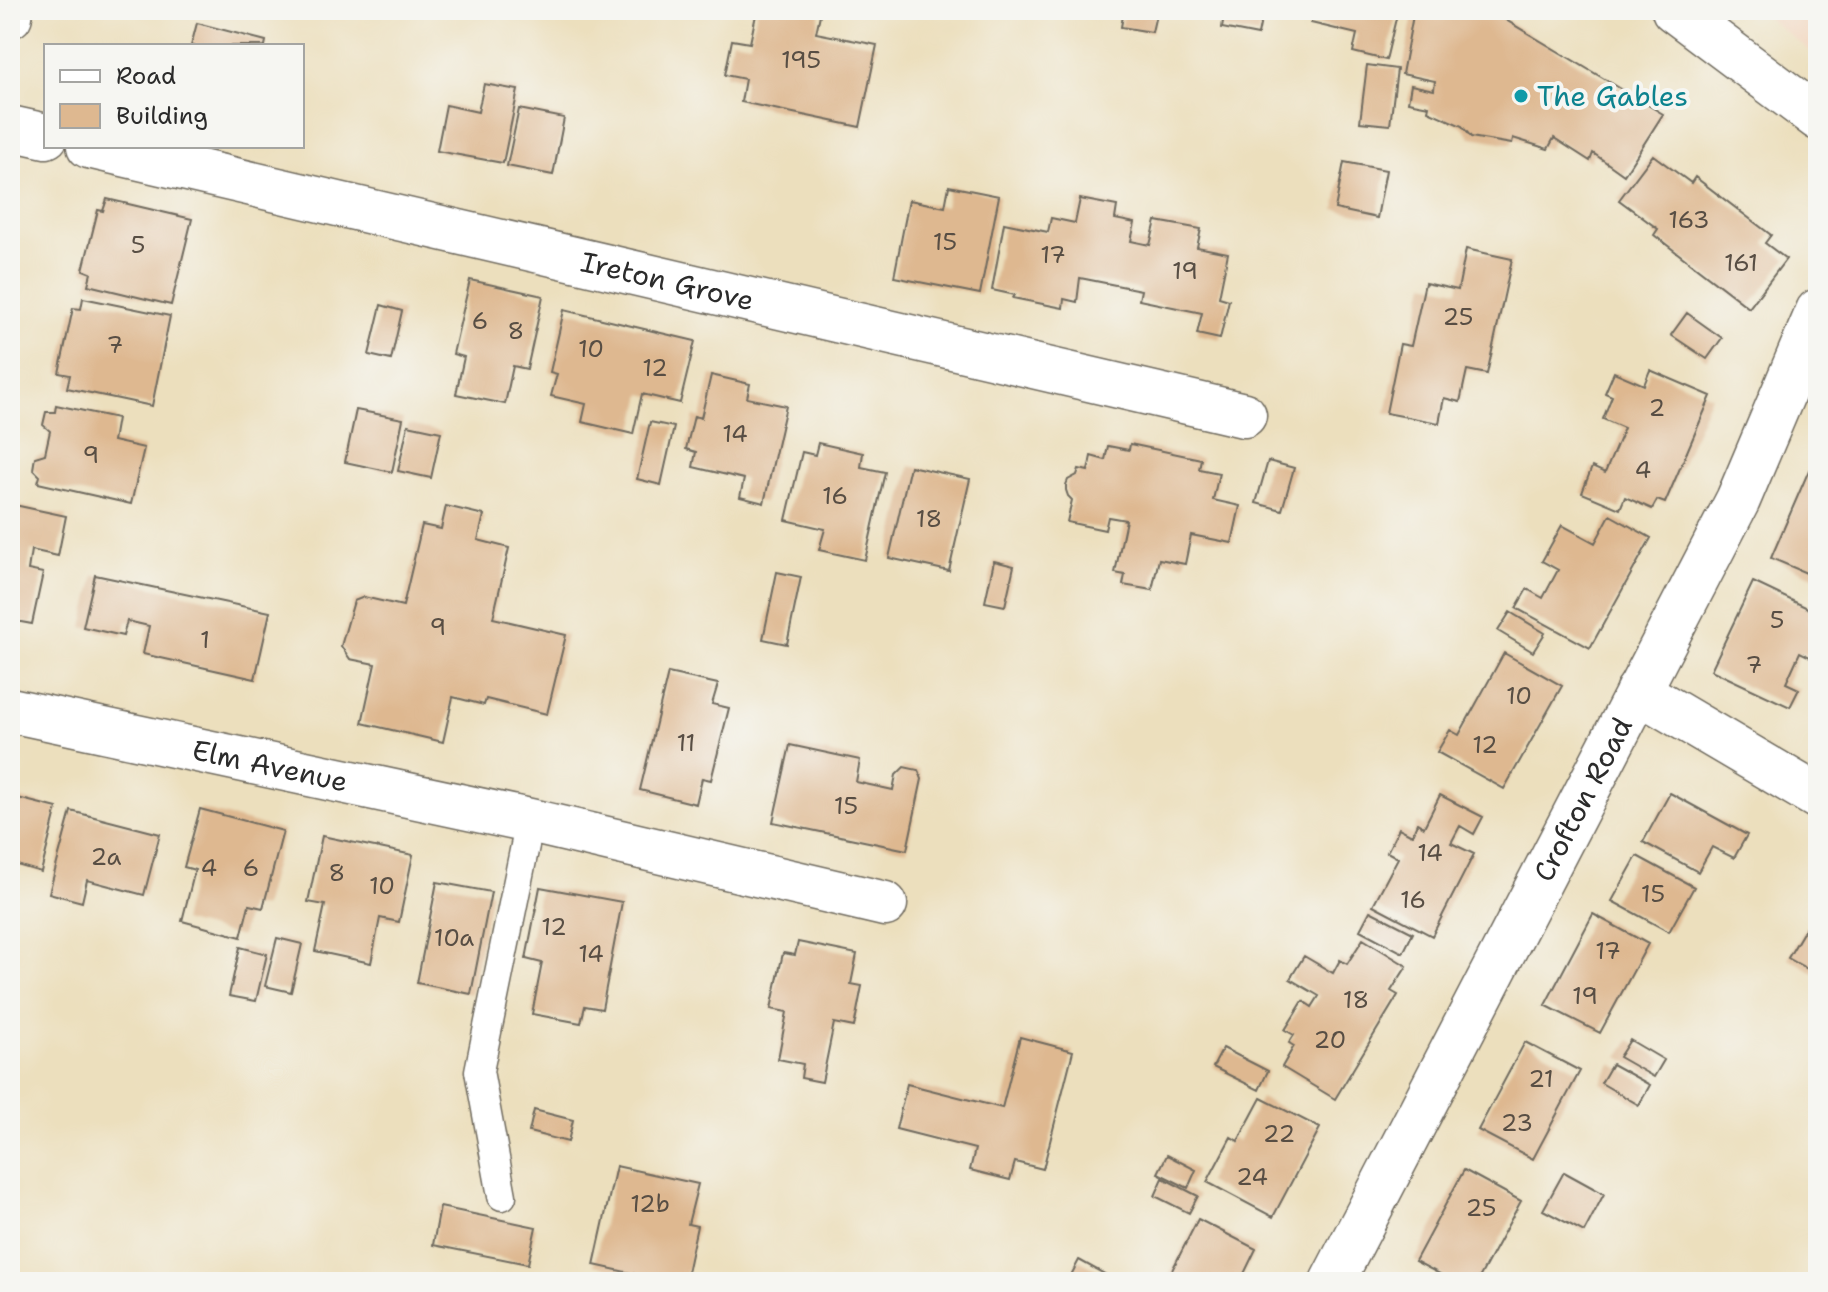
<svg xmlns="http://www.w3.org/2000/svg" width="1828" height="1292" viewBox="0 0 1828 1292" font-family="'Shantell Sans',sans-serif">
<style>
.built{fill:#f2d5bd}
.building{fill:#deb890}
.lines{fill:none;stroke-linecap:round;stroke-linejoin:round}
.service-casing{stroke:#6f6a5e;stroke-width:31}
.minor-casing{stroke:#6f6a5e;stroke-width:47}
.tertiary-casing{stroke:#6f6a5e;stroke-width:47}
.service{stroke:#fff;stroke-width:28}
.minor{stroke:#fff;stroke-width:44}
.tertiary{stroke:#fff;stroke-width:44}
.culture-dot{fill:#0f9aa8;stroke:#f6f6f2;stroke-width:3}
.labels{text-anchor:middle;stroke-width:8;stroke-linejoin:round;paint-order:stroke}
.number-label{font-size:24px;fill:#584e44}
.culture-label{font-size:28px;fill:#0d838f;stroke:#f6f6f2;text-anchor:start}
.street-label{font-size:28px;fill:#2b2b2b;stroke:#f6f6f2}
</style>
<rect width="100%" height="100%" fill="#f6f6f2"/>
<filter id="ink" filterUnits="userSpaceOnUse"><feTurbulence type="fractalNoise" baseFrequency=".0125" numOctaves="2"/><feDisplacementMap in="SourceGraphic" scale="16" xChannelSelector="R" yChannelSelector="G"/><feConvolveMatrix kernelMatrix="1 2 1 2 8 2 1 2 1" color-interpolation-filters="sRGB"/></filter>
<filter id="wash" filterUnits="userSpaceOnUse"><feTurbulence type="fractalNoise" baseFrequency=".006" numOctaves="4" result="noise"/><feDisplacementMap in="SourceGraphic" scale="32" xChannelSelector="R" yChannelSelector="G"/><feGaussianBlur stdDeviation="1.8" result="paint"/><feColorMatrix in="noise" values="0 0 0 0 0 0 0 0 0 0 0 0 0 0 0 0 0 1.4 0 .05"/><feComposite in="paint" operator="in"/></filter>
<g filter="url(#wash)">
<rect width="100%" height="100%" fill="#ecdfbd"/>
<path class="built" d="M1757 10H1818V57Z"/>
<g id="blocks">
<path class="building" d="M757 10H821L816 33 877 45 860 127 741 102 745 79 725 75 732 40 750 43Z
M1124 10H1157L1152 32 1121 27Z
M1214 10H1263L1258 35 1222 28 1224 14 1213 11Z
M1314 10H1398L1386 60 1353 52 1357 34 1311 23Z
M1414 10H1489L1663 114 1624 175 1593 153 1590 161 1554 138 1548 149 1513 138 1512 144 1471 137 1462 126 1428 111 1429 106 1408 102 1411 85 1434 90 1435 81 1402 74Z
M197 23 266 41 265 46H191Z
M1367 65 1397 69 1390 125 1360 122Z
M484 84 518 90 503 163 437 151 446 105 478 112Z
M519 109 564 118 553 175 507 166Z
M1653 155 1691 183 1695 177 1771 235 1765 243 1786 259 1749 308 1654 235 1658 229 1619 200Z
M1344 162 1386 170 1377 218 1335 209Z
M949 186 999 196 980 294 894 277 909 200 945 207Z
M107 199 192 219 171 305 88 285 91 273 83 270 98 210 103 211Z
M1080 199 1117 206 1115 219 1135 223 1131 241 1150 245 1156 221 1201 229 1197 247 1228 253 1219 297 1229 300 1220 339 1197 334 1202 313 1139 300 1141 290 1080 278 1077 302 1064 299 1063 308 1013 298 1015 295 992 290 1004 223 1048 232 1051 218 1075 223Z
M1466 249 1512 259 1487 374 1467 370 1460 402 1444 398 1439 423 1386 413 1400 344 1411 346 1425 283 1458 290Z
M470 280 543 296 527 369 513 366 505 404 456 394 464 357 453 354Z
M83 298 170 316 152 406 67 388 70 375 59 373 73 308 81 309Z
M381 305 402 311 391 360 369 355Z
M564 310 695 341 680 403 642 394 633 434 582 422 586 404 551 396 557 374 550 372Z
M1687 313 1722 338 1707 359 1671 335Z
M1650 370 1711 396 1665 503 1657 500 1652 509 1625 497 1620 509 1582 493 1592 467 1605 473 1624 428 1603 419 1612 396 1605 393 1614 372 1644 385Z
M711 375 750 384 747 398 786 406 764 503 740 497 744 479 693 467 696 452 686 449 694 416 701 418Z
M56 405 117 418 113 441 144 448 131 504 38 483 40 476 33 469 35 457 45 454 50 431 43 425 46 412H55Z
M356 410 403 419 392 472 345 462Z
M650 422 674 427 661 485 637 479Z
M408 425 441 432 431 478 398 471Z
M818 443 863 453 861 467 885 472 865 560 819 550 825 529 786 520 802 452 815 455Z
M1130 444 1201 459 1199 469 1219 473 1213 500 1240 506 1232 543 1191 535 1185 564 1159 559 1152 590 1123 585 1125 575 1115 573 1126 520 1108 517 1105 530 1067 522 1072 500 1068 496 1066 490V485L1068 480 1077 475 1079 469 1088 471 1091 456 1105 460 1108 446 1129 450Z
M1268 461 1294 468 1282 510 1256 503Z
M910 466 970 479 949 571 889 558Z
M1809 470 1818 474V578L1771 558Z
M10 504 66 516 58 556 31 550 28 570 43 573 32 624 10 620Z
M446 506 484 515 478 540 509 548 493 618 566 635 547 714 486 699 484 705 453 697 443 742 362 723 375 664 350 659 341 646 354 601 364 597 403 606 422 525 441 529Z
M1610 515 1651 538 1590 648 1516 608 1527 589 1543 598 1558 570 1542 561 1562 525 1595 543Z
M994 561 1014 566 1005 606 985 602Z
M777 572 801 577 787 644 763 639Z
M95 575 270 612 255 679 143 654 149 626 127 621 123 636 83 627Z
M1753 582 1818 613V661L1800 652 1786 683 1799 689 1790 707 1711 670Z
M1510 612 1545 633 1533 652 1498 631Z
M1504 653 1562 686 1504 789 1437 752 1450 730 1459 735Z
M668 673 718 684 712 704 729 708 711 780 702 778 696 804 640 790Z
M790 745 860 760 856 782 893 790 896 775 904 767 918 770 922 779 907 850 773 822Z
M1670 793 1747 835 1734 858 1712 847 1698 872 1643 842Z
M1440 795 1483 817 1474 834 1460 826 1451 843 1474 854 1432 936 1373 905 1398 858 1387 852 1399 828 1412 835 1417 823 1424 827Z
M10 796 57 808 41 872 10 863Z
M200 809 283 831 263 908 249 905 241 937 182 921 195 870 184 867Z
M71 811 160 834 144 895 87 880 82 902 49 893Z
M322 836 413 855 399 922 380 918 371 963 315 951 325 905 308 902Z
M1637 856 1694 887 1669 932 1612 901Z
M437 882 491 892 471 994 417 983Z
M540 887 622 902 602 1009 585 1006 581 1023 532 1014 542 963 526 959Z
M1370 911 1413 933 1403 953 1360 930Z
M1593 914 1648 944 1600 1033 1545 1005Z
M1808 924 1818 930V975L1788 958Z
M277 938 302 944 291 992 265 986Z
M1363 939 1407 966 1391 991 1398 995 1335 1099 1282 1067 1294 1046 1289 1043 1294 1035 1285 1030 1303 1001 1312 1007 1319 996 1290 979 1304 956 1333 973 1340 960 1347 964Z
M798 942 857 954 851 984 862 986 854 1027 834 1023 822 1082 801 1078 803 1064 778 1059 787 1012 771 1009 783 953 795 955Z
M240 947 267 954 256 1001 229 996Z
M1020 1037 1073 1051 1043 1169 1015 1162 1010 1180 970 1170 975 1149 896 1129 907 1084 1002 1108Z
M1630 1040 1664 1060 1654 1077 1619 1057Z
M1525 1042 1580 1071 1533 1159 1478 1130Z
M1223 1048 1268 1071 1259 1090 1213 1067Z
M1612 1064 1650 1085 1639 1105 1601 1083Z
M1261 1098 1320 1128 1273 1217 1207 1182 1231 1137 1238 1141Z
M534 1110 573 1120 568 1142 529 1132Z
M1167 1155 1196 1170 1188 1188 1158 1173Z
M1818 1164V1190L1810 1187Z
M616 1166 698 1184 688 1224 697 1226 685 1282H671L594 1265Z
M1464 1170 1521 1201 1477 1282H1455L1415 1261Z
M1564 1172 1604 1194 1584 1232 1543 1210Z
M1163 1178 1198 1196 1189 1213 1155 1196Z
M440 1207 536 1227 528 1264 433 1245Z
M1198 1219 1256 1249 1240 1282H1166Z
M1079 1260 1119 1282H1074L1069 1279Z"/>
</g>
</g>
<g filter="url(#ink)">
<use href="#blocks" fill-opacity="0" stroke="#6f6a5e" stroke-width="2"/>
<g class="lines">
<g class="service-casing">
<path id="service" d="M502 1196 479 1071 530 821"/>
</g>
<g class="minor-casing">
<g id="minor">
<path d="M10 128 46 136"/>
<path id="s1" d="M89 146 1244 415"/>
<path d="M1638 691 1818 797"/>
<path id="s2" d="M10 710 530 821 885 904"/>
<path id="s3" d="M1332 1282 1738 500 1818 311"/>
</g>
</g>
<g class="tertiary-casing">
<path id="tertiary" d="M1674 10 1818 118
M10 16 11 10"/>
</g>
<use href="#service" class="service"/>
<use href="#minor" class="minor"/>
<use href="#tertiary" class="tertiary"/>
</g>
</g>
<circle class="culture-dot" cx="1521" cy="96" r="8"/>
<g class="labels">
<g class="number-label">
<text x="801" y="68">195</text>
<text x="1689" y="228">163</text>
<text x="945" y="250">15</text>
<text x="138" y="253">5</text>
<text x="1053" y="263">17</text>
<text x="1741" y="271">161</text>
<text x="1185" y="279">19</text>
<text x="1458" y="325">25</text>
<text x="480" y="329">6</text>
<text x="516" y="339">8</text>
<text x="115" y="353">7</text>
<text x="591" y="357">10</text>
<text x="655" y="376">12</text>
<text x="1657" y="416">2</text>
<text x="735" y="442">14</text>
<text x="91" y="463">9</text>
<text x="1643" y="478">4</text>
<text x="835" y="504">16</text>
<text x="929" y="527">18</text>
<text x="1777" y="628">5</text>
<text x="438" y="635">9</text>
<text x="205" y="648">1</text>
<text x="1754" y="673">7</text>
<text x="1519" y="704">10</text>
<text x="686" y="751">11</text>
<text x="1485" y="753">12</text>
<text x="846" y="814">15</text>
<text x="1430" y="861">14</text>
<text x="106" y="865">2a</text>
<text x="209" y="876">4</text>
<text x="251" y="876">6</text>
<text x="337" y="881">8</text>
<text x="382" y="894">10</text>
<text x="1653" y="902">15</text>
<text x="1413" y="908">16</text>
<text x="554" y="935">12</text>
<text x="454" y="946">10a</text>
<text x="1608" y="959">17</text>
<text x="591" y="962">14</text>
<text x="1585" y="1004">19</text>
<text x="1356" y="1008">18</text>
<text x="1330" y="1048">20</text>
<text x="1541" y="1087">21</text>
<text x="1517" y="1131">23</text>
<text x="1279" y="1142">22</text>
<text x="1252" y="1185">24</text>
<text x="650" y="1212">12b</text>
<text x="1481" y="1216">25</text>
</g>
<g class="culture-label">
<text x="1537" y="106">The Gables</text>
</g>
<g class="street-label">
<text dy="10" stroke="none"><textPath href="#s1" startOffset="594">Ireton Grove</textPath></text>
<text dy="10" stroke="none"><textPath href="#s2" startOffset="266">Elm Avenue</textPath></text>
<text dy="10" stroke="none"><textPath href="#s3" startOffset="544">Crofton Road</textPath></text>
</g>
</g>
<rect width="1828" height="1292" fill="none" stroke="#f6f6f2" stroke-width="40"/>
<rect x="44" y="44" width="260" height="104" fill="#f6f6f2" stroke="#a5a5a2" stroke-width="2"/>
<rect x="60" y="70" width="40" height="12" fill="#ffffff" stroke="#a5a5a2" stroke-width="2"/>
<text x="116" y="84" font-size="24" fill="#2b2b2b">Road</text>
<rect x="60" y="104" width="40" height="24" fill="#deb890" stroke="#a5a5a2" stroke-width="2"/>
<text x="116" y="124" font-size="24" fill="#2b2b2b">Building</text>
</svg>
